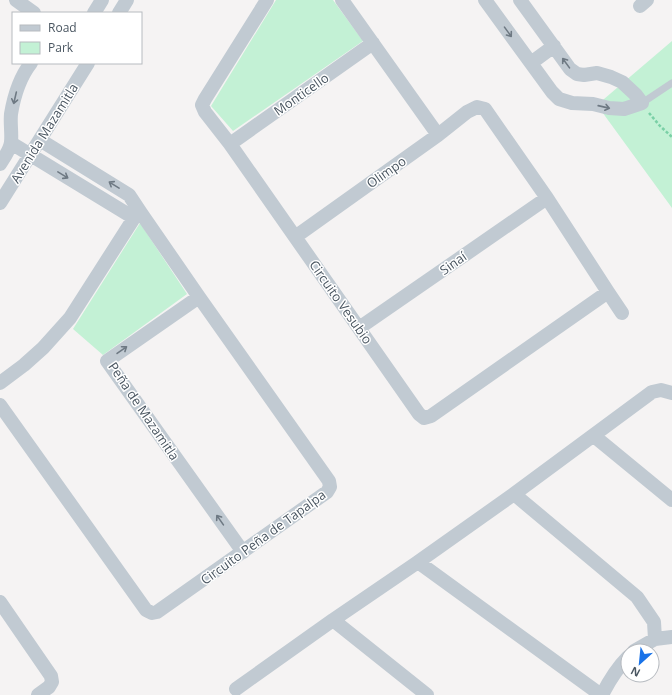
<svg xmlns="http://www.w3.org/2000/svg" width="672" height="695" viewBox="0 0 672 695" font-family="'Open Sans',sans-serif">
<style>
.green{fill:#c3f1d5}
.lines{fill:none;stroke-linecap:round;stroke-linejoin:round}
.path{stroke:#7ad0a6;stroke-width:2.5;stroke-dasharray:3 2;stroke-linecap:butt}
.service{stroke:#c1cad2;stroke-width:7}
.minor{stroke:#c1cad2;stroke-width:14}
.oneway{stroke:#6e7983}
.labels{text-anchor:middle;stroke-width:3;stroke-linejoin:round;paint-order:stroke}
.street-label{font-size:13px;fill:#4a5661;stroke:#fff}
</style>
<rect width="100%" height="100%" fill="#f5f3f3"/>
<path class="green" d="M276 0H333L363 41 233 131 211 106Z
M672 41V208L597 105Z
M140 223 187 294 103 355 73 329Z"/>
<g class="lines">
<path class="path" d="M649 113 660 126 672 137"/>
<path class="service" d="M642 103 672 83"/>
<path class="minor" d="M16 0 34 13
M267 0 205 99 202 105 205 112 230 144 419 414 424 418 431 416 608 292
M342 0 438 135
M485 0 552 92 559 99 572 103 593 104 609 108 624 109 642 103 636 95 622 82 611 77 597 73 584 75 577 74 570 69 520 0
M640 6 647 0
M94 13 102 0
M119 13 127 0
M531 63 554 46
M11 143 134 218
M230 144 373 43
M0 164C4 158 10 150 11 142 12 133 10 124 11 114 14 96 20 77 31 63
M0 203 88 63
M295 237 438 135 467 112 477 107 485 109 547 198 608 292 622 313
M199 297 107 361 243 552
M359 328 547 198
M0 383 24 365 43 348 70 318 134 218 141 213
M0 405 146 610 152 613 157 612 327 492 330 487 329 481 199 297 141 213 129 195 40 140
M594 436 672 500
M418 562 514 494
M0 602 51 676 52 682 49 687 38 695
M655 639 654 622 637 597 514 494 652 392 661 390 672 393
M634 651 655 639 672 637
M236 689 333 620
M427 695 333 620 418 562 601 695
M602 695C609 681 617 668 628 657"/>
</g>
<defs><path id="oneway-shaft" d="M-6 0H5M1.5-3L5.5 0L1.5 3" fill="none" stroke-width="1.6" stroke-linecap="round" stroke-linejoin="round"/></defs>
<g class="oneway">
<use href="#oneway-shaft" transform="translate(508 32) rotate(54)"/>
<use href="#oneway-shaft" transform="translate(566 63) rotate(-126)"/>
<use href="#oneway-shaft" transform="translate(15 98) rotate(103)"/>
<use href="#oneway-shaft" transform="translate(604 107) rotate(13)"/>
<use href="#oneway-shaft" transform="translate(63 175) rotate(31)"/>
<use href="#oneway-shaft" transform="translate(114 185) rotate(-148)"/>
<use href="#oneway-shaft" transform="translate(122 350) rotate(-35)"/>
<use href="#oneway-shaft" transform="translate(220 520) rotate(-125)"/>
</g>
<g class="labels">
<g class="street-label">
<text transform="translate(301 94) rotate(-35)" y="5">Monticello</text>
<text transform="translate(44 133) rotate(-58)" y="5">Avenida Mazamitla</text>
<text transform="translate(386 172) rotate(-35)" y="5">Olimpo</text>
<text transform="translate(453 263) rotate(-35)" y="5">Sinaí</text>
<text transform="translate(341 302) rotate(55)" y="5">Circuito Vesubio</text>
<text transform="translate(144 411) rotate(56)" y="5">Peña de Mazamitla</text>
<text transform="translate(263 537) rotate(-36)" y="5">Circuito Peña de Tapalpa</text>
</g>
</g>
<rect x="12" y="12" width="130" height="52" fill="#ffffff" stroke="#b7bbc0"/>
<rect x="20" y="25" width="20" height="6" fill="#c1cad2" stroke="#b7bbc0"/>
<text x="48" y="32" font-size="12" fill="#4a5661">Road</text>
<rect x="20" y="42" width="20" height="12" fill="#c3f1d5" stroke="#b7bbc0"/>
<text x="48" y="52" font-size="12" fill="#4a5661">Park</text>
<g transform="translate(640 663) rotate(207)"><circle r="19" fill="#ffffff" stroke="#b7bbc0"/>
<path d="M0-3L7 15L0 10L-7 15Z" fill="#1a73e8"/>
<text y="-6" font-size="11" font-weight="bold" text-anchor="middle" fill="#4a5661">N</text>
</g>
</svg>
